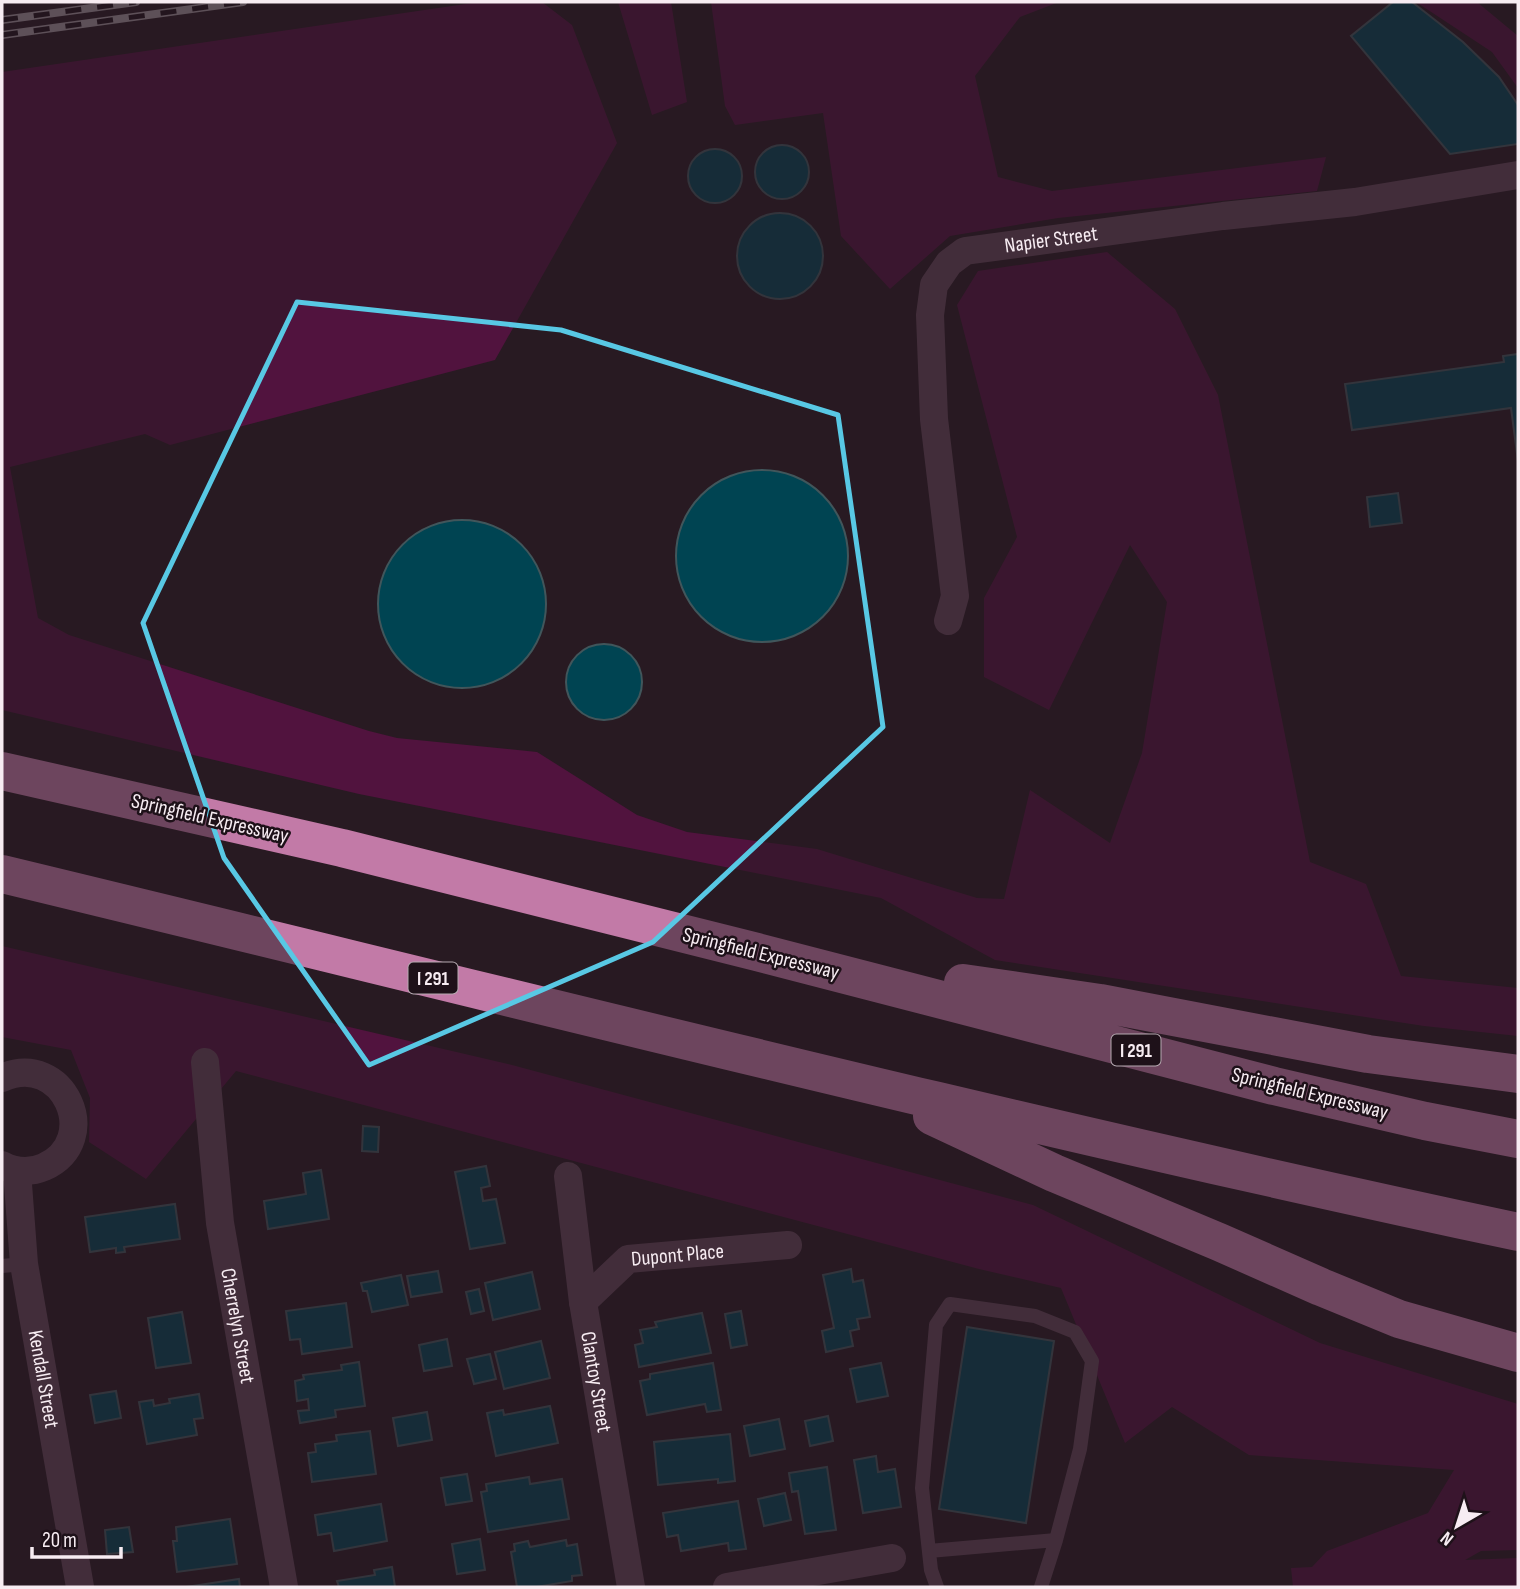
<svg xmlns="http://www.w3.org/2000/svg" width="1520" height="1589" viewBox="0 0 1520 1589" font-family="'Sofia Sans Condensed',sans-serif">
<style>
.green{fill:#51133e}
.building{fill:#004452;stroke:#41565b;stroke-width:2}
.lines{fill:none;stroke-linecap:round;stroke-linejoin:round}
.lane{stroke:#634658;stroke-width:14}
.street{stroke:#634658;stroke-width:28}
.highway{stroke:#c27aa7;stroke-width:38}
.rail-casing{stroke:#9e9299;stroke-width:8}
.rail{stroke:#1e1119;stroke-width:5;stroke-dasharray:16;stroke-linecap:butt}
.marked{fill:none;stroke:#58c8e4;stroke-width:5;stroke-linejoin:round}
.labels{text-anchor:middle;stroke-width:5;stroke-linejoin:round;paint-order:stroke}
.shield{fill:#1e1119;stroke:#b6aab1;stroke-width:2}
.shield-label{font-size:19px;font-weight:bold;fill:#f7ecf2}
.street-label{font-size:21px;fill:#f7ecf2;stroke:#1e1119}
</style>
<rect width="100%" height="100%" fill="#281a22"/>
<path class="green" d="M479 2H542L572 25 617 143 495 360 170 445 145 434 10 467 38 618 69 635 369 731 397 738 537 752 637 815 687 832 817 849 977 898 1004 899 1030 790 1110 843 1142 753 1167 602 1130 545 1049 710 984 677V598L1017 537 957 305 978 271 1107 252 1175 309 1218 395 1310 862 1366 884 1401 976 1518 988V1036L1424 1026 995 960 881 898 359 794 2 710V72Z
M618 2H671L687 102 652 115Z
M711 2H1059L1020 17 975 76 998 177 1052 191 1326 157 1317 191 1058 218 950 236 890 289 841 236 823 113 735 125 725 106Z
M1416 2H1477L1518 36V88L1492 52Z
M2 946 512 1065 1033 1205 1320 1343 1518 1404V1550L1481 1551 1465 1560 1518 1558V1587H1293L1291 1568 1312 1567 1327 1551 1428 1513 1454 1470 1249 1455 1172 1407 1125 1443 1061 1288 979 1269 236 1071 146 1179 89 1142 90 1098 71 1050 2 1037Z"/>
<path class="building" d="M1393 2H1412L1463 42 1499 77 1518 105V144L1450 154 1351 36Z
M755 172a27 27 0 1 1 54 0a27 27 0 1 1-54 0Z
M688 176a27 27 0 1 1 54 0a27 27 0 1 1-54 0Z
M737 256a43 43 0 1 1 86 0a43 43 0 1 1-86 0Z
M1518 354V461L1511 408 1352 430 1345 384 1504 362 1503 356Z
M676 556a86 86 0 1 1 172 0a86 86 0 1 1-172 0Z
M1398 493 1402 523 1370 527 1367 497Z
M378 604a84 84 0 1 1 168 0a84 84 0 1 1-168 0Z
M566 682a38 38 0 1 1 76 0a38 38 0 1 1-76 0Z
M363 1126 379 1127 378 1152 362 1151Z
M486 1166 490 1186 481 1188 483 1201 496 1199 505 1243 470 1249 455 1172Z
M321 1170 329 1219 268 1229 264 1201 306 1194 303 1173Z
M175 1204 180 1239 124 1247 125 1252 116 1253V1248L90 1252 85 1217Z
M851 1269 853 1282 863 1280 870 1317 857 1319 859 1329 850 1331 853 1346 826 1352 822 1331 834 1328 823 1275Z
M438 1271 442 1292 411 1297 407 1276Z
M532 1272 540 1309 493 1320 485 1283Z
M401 1275 408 1305 372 1312 367 1291H363L361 1283Z
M479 1289 484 1311 471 1314 466 1292Z
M346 1303 352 1347 302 1354 300 1339 290 1340 286 1311Z
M741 1311 747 1345 731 1348 725 1314Z
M182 1312 191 1363 156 1368 148 1318Z
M702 1313 711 1353 639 1367 635 1345 643 1343 640 1330 657 1327 655 1322Z
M967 1327 1054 1341 1026 1523 939 1509Z
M447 1339 452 1366 424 1371 419 1345Z
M541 1341 550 1378 504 1389 495 1352Z
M490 1354 496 1379 474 1384 467 1359Z
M359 1362 365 1406 335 1410 336 1417 300 1423 298 1411 309 1410 308 1399 297 1401 295 1381 304 1379 303 1375 342 1370 341 1365Z
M713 1363 721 1410 707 1412 705 1404 647 1415 640 1381 650 1379V1374Z
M881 1363 888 1396 857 1402 850 1369Z
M116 1391 121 1418 95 1423 90 1395Z
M199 1394 203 1418 194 1419 197 1435 147 1444 139 1402 153 1400 154 1406 170 1403 169 1399Z
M550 1406 558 1443 496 1456 487 1413 503 1410 504 1415Z
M427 1412 432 1440 398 1446 393 1418Z
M828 1416 833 1441 810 1446 805 1421Z
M779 1419 785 1449 750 1456 744 1426Z
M370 1431 376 1474 312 1482 308 1453 316 1452 315 1444 337 1441 336 1435Z
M730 1434 735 1481 718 1483V1479L658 1485 654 1442Z
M876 1456 878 1472 895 1469 901 1507 863 1513 854 1460Z
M827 1467 836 1530 805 1534 798 1491 792 1492 789 1473Z
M467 1474 472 1501 446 1505 441 1478Z
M529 1477 530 1484 562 1479 569 1519 488 1532 481 1492 487 1491 486 1484Z
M785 1493 791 1520 764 1526 758 1499Z
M738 1501 746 1549 729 1551 728 1543 681 1551 678 1535 667 1537 663 1513Z
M381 1504 387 1541 334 1551 331 1533 318 1535 315 1515Z
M230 1519 237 1564 177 1572 173 1541H177L176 1527Z
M129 1527 133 1552 107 1554 105 1530Z
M480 1539 485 1570 457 1574 452 1544Z
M566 1540 567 1546 577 1544 582 1575 572 1576V1581L536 1587H517L511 1552 515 1551 514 1544 528 1541 530 1547Z
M392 1567 395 1587H339L337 1581 375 1575 374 1570Z
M239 1579 240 1587H186Z"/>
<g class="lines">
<path class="lane" d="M2 1266 24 1264
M929 1551 1056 1540
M937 1587 931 1570 922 1488 936 1325 950 1304 1035 1316 1075 1332 1092 1361 1080 1449 1056 1540 1041 1587"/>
<g class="street">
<path id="s1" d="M948 621 955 596 934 419 930 315 934 285 949 263 965 251 1223 216 1355 202 1518 175"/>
<path id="s2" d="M205 1062 220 1223 284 1587"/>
<path d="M2 1078C63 1050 104 1140 44 1167 30 1173 15 1172 2 1165"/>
<path id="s3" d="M17 1171 24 1264 80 1587"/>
<path id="s4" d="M568 1176 583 1302 631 1587"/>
<path id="s5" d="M583 1302 628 1259 788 1245"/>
<path d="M727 1587 892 1558"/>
</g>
<path class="highway" d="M2 771 342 848 757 952 1274 1086 1425 1121 1518 1139
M2 874C507 996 1010 1124 1518 1232
M963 983 1100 1003 1368 1054 1518 1074
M932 1116 1054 1173 1219 1242 1321 1287 1399 1319 1518 1353"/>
<g class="rail-casing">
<path id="rail" d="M2 20 136 2
M2 35 243 2"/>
</g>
<use href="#rail" class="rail"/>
</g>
<path d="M0 0H1520V1589H0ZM297 302 561 330 838 415 883 727 653 942 369 1065 224 858 143 623Z" fill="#281a22" fill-opacity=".55" fill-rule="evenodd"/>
<path class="marked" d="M297 302 561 330 838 415 883 727 653 942 369 1065 224 858 143 623Z"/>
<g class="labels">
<g class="shield">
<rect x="408.5" y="962.5" width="49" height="31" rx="5"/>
<rect x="1111.5" y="1034.5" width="49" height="31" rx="5"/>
</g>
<g class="shield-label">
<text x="433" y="985">I 291</text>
<text x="1136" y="1057">I 291</text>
</g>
<g class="street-label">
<text dy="7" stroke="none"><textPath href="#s1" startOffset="472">Napier Street</textPath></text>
<text transform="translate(210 818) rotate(13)" y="7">Springfield Expressway</text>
<text transform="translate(761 953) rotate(14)" y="7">Springfield Expressway</text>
<text transform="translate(1310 1093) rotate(14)" y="7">Springfield Expressway</text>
<text dy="7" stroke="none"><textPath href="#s5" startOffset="112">Dupont Place</textPath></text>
<text dy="7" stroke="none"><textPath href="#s2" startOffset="266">Cherrelyn Street</textPath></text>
<text dy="7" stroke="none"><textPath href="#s3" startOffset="210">Kendall Street</textPath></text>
<text dy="7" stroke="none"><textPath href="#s4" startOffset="208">Clantoy Street</textPath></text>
</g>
</g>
<rect width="1520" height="1589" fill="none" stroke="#f7ecf2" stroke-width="7"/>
<g transform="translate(1457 1526) rotate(219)" stroke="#1e1119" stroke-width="5" paint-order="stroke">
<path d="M0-5L12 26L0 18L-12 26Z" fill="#f7ecf2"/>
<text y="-10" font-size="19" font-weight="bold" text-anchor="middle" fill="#f7ecf2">N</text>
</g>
<path d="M32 1547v10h89v-10" fill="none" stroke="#f7ecf2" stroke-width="3.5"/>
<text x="42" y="1547" font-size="21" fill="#f7ecf2" stroke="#1e1119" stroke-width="5" paint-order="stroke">20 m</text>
</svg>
